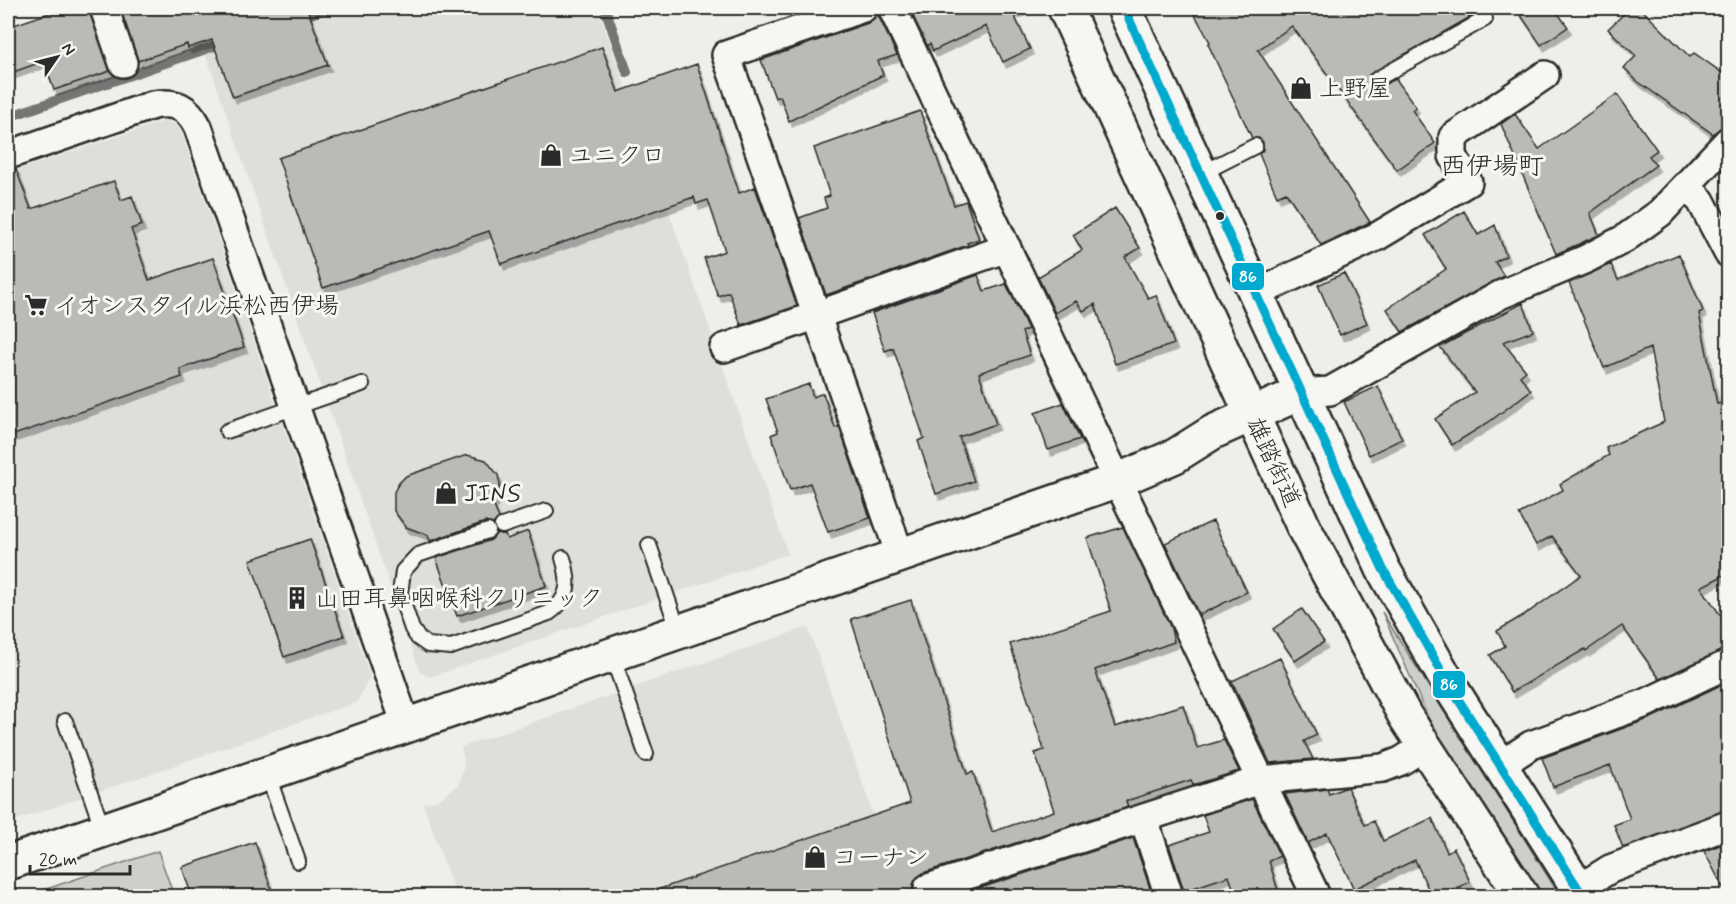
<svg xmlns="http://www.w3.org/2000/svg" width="1736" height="904" viewBox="0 0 1736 904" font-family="Mynerve,'Klee One',sans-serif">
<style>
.built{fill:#dededb}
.green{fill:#cececa;stroke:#7c7c7a;stroke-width:1.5}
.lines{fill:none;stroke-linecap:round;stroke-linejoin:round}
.stream{stroke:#757573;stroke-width:10}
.building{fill:#babab7;stroke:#2b2b2b;stroke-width:1.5;filter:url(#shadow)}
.service-casing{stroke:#2b2b2b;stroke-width:18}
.minor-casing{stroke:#2b2b2b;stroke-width:32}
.tertiary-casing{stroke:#2b2b2b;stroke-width:38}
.primary-casing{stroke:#2b2b2b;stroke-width:38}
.service{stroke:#f6f6f2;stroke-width:14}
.minor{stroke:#f6f6f2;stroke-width:27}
.tertiary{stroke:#f6f6f2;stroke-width:33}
.primary{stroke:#f6f6f2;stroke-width:33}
.bus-1-casing{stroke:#f6f6f2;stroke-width:14}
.bus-1{stroke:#00a9ce;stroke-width:9}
.bus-dot{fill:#2b2b2b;stroke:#f6f6f2;stroke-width:2}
.labels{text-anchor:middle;stroke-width:6;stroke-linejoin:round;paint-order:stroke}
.poi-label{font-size:24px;fill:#2b2b2b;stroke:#f6f6f2;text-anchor:start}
.street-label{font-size:24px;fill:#2b2b2b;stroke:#f6f6f2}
.neighbourhood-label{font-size:26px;fill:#2b2b2b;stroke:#f6f6f2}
.line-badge{stroke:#f6f6f2;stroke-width:2}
.badge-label{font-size:16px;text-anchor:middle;font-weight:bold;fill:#fff}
</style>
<defs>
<filter id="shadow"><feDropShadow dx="3.5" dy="6" stdDeviation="0" flood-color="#0004"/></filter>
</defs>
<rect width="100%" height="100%" fill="#eeeeea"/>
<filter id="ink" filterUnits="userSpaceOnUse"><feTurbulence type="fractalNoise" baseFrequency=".0167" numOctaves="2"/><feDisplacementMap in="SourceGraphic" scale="12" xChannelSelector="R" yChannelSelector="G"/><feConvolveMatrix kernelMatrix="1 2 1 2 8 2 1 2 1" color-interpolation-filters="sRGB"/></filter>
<g filter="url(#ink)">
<path class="built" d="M345 8H598L788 554 430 677 420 672 206 55Z
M167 120 178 126 182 134 370 676 357 702 8 823V173Z
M808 627 902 896H456L423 803 437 801 458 785 463 772 464 759 461 747Z"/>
<path class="green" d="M1382 612 1560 896H1541L1430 722Z
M158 851 174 896H26Z"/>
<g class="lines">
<path class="stream" d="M605 8 627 72
M298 18 329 8
M8 117 226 42"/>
</g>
<path class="building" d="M64 8H89L110 71 54 90 44 61 8 74V27Z
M120 8H307L328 65 233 97 212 40 188 48 187 44 138 61Z
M909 8H1025L1013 13 1030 49 1003 62 986 26 933 51 930 44 927 45Z
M1191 8H1486L1369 75V83L1376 88 1396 79 1416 107 1412 110 1435 143 1397 170 1292 26 1258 50 1370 222 1321 245 1286 192 1277 196 1259 154 1263 150V142L1259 138H1252L1208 44 1210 42Z
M1516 8H1554L1568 27 1541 45Z
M1630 8H1640L1690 57 1694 53 1728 77V126H1723L1713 134 1637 81 1624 68 1636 56 1608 29Z
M877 13 897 55 878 61 883 75 789 121 780 96 775 98 761 60 868 23Z
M602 47 618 92 697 64 739 193 755 187 797 306 741 325 729 292 718 296 704 258 725 251 708 200 696 204 694 197 501 264 489 231 323 288 278 158Z
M1617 94 1657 150 1649 156 1656 165 1590 213 1599 235 1556 254 1501 124 1515 114 1539 149Z
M920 111 954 205 966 201 979 239 967 243 968 245 826 295 799 218 827 208 824 198 830 196 814 148Z
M16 169 31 209 114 181 121 200 132 196 142 225 131 229 149 280 213 258 244 347 180 369 182 377 8 437V170Z
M1115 208 1140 248 1125 257 1148 298 1156 295 1174 344 1115 364 1095 304 1083 311 1076 301 1055 313 1038 277 1082 250 1073 235Z
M1464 211 1478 235 1495 225 1506 256 1495 262 1504 276 1402 332 1387 309 1446 269 1425 235Z
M1679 254 1703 311 1699 313 1717 404 1722 403 1728 439V573L1701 587 1728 626V648L1660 679 1622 626 1586 651 1585 649 1512 692 1490 655 1505 646 1497 631 1530 611 1581 575 1552 536 1536 545 1519 514 1563 490 1560 484 1609 455 1606 448 1664 422 1650 348 1604 368 1569 283 1611 264 1618 280Z
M1344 273 1367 323 1340 335 1318 285Z
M978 275 984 291 1006 284 1028 329 1022 332 1030 355 979 373 996 424 959 437 974 481 936 494 918 441 924 438 893 348 885 351 872 313Z
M1523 303 1533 331 1503 342 1526 371 1520 376 1531 390 1489 422 1452 445 1435 419 1475 392 1440 347Z
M809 384 813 397 823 393 835 428 839 426 870 518 828 532 810 483 790 490 771 435 778 432 766 399Z
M1378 386 1402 439 1369 455 1344 402Z
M1063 403 1080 439 1048 450 1035 413Z
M467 455 486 460 498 475 500 485 493 504 499 518 493 524 485 522 430 541 428 535 406 527 394 511V492L399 483 406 476Z
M1213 521 1247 592 1199 615 1165 543Z
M1123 527 1171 628 1174 642 1095 670 1115 727 1183 705 1197 748 1224 740 1239 771 1193 785 1191 780 1126 801 1128 807 923 873 913 885 914 897H652L651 892 910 803 851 619 911 600 967 774 973 772 992 832 1054 811 1035 753 1044 750 1010 644 1111 611 1087 538Z
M528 531 546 586 457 616 436 558 491 540 497 533 505 534 507 539Z
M310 539 344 636 284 657 250 560Z
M1302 609 1324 642 1295 661 1273 629Z
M1280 658 1317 735 1304 741 1313 759 1270 763 1232 681Z
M1725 683 1728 692V810L1623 848 1614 825 1630 819 1610 765 1553 787 1542 758 1651 718Z
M1347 787 1365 825 1374 821 1383 841 1432 818 1447 852 1454 848 1470 882 1438 897H1432L1415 860 1354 889 1327 833 1308 843 1285 794 1327 789 1329 794Z
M1252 799 1280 856 1269 861 1280 897H1236L1229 876 1184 891 1169 845 1209 832 1203 815Z
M1133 838 1153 897H953Z
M255 842 274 897H192L182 867Z
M1728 842V897L1704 851Z"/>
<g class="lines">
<g class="service-casing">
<path id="service" d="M1377 79 1485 19
M1200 174 1255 146
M227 431 362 384
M502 526 546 511
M488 531 418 555 403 571 400 594 412 629 418 638 428 645 451 647 549 613C571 598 570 581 563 558
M649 545 679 632
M612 655 646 754
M65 721 103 830
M267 773 298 861"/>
</g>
<g class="minor-casing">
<path id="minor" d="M104 8 123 63
M863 8 726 55 900 555
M892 8 1316 896
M8 155 153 105C176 101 188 107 198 127L406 725
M1687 187 1701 201 1728 253
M1255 294 1378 236 1468 182 1453 156V137L1545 75
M724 348 1007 248
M1300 393 1330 391 1500 295 1586 259 1624 239 1660 213 1728 141
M1499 766 1531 745 1646 703 1728 664
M1144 820 1169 896
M1578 889 1610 869 1728 825
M931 896 928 888 1261 780 1383 768 1401 761 1425 746"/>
</g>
<g class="tertiary-casing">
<path id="tertiary" d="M8 863 1119 480 1175 456 1213 432 1300 393"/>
</g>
<g class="primary-casing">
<path id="primary" d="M1065 8 1305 530 1405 716 1522 896
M1124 8 1383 569 1451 688 1583 896"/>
</g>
<use href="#service" class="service"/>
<use href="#minor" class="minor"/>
<use href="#tertiary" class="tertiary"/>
<use href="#primary" class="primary"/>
<g class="bus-1-casing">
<path id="bus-1" d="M1124 8 1383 569 1451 688 1583 896"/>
</g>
<use href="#bus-1" class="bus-1"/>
</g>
</g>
<defs>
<g id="shop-bare" transform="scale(1.8)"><path d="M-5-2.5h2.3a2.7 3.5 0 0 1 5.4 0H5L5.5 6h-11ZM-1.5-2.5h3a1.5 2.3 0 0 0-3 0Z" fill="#2b2b2b" stroke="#f6f6f2" stroke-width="2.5" paint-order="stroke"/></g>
<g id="supermarket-bare" transform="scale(1.8)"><path d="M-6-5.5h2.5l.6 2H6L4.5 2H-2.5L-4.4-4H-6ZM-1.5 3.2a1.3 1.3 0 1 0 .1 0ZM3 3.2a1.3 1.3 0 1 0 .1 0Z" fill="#2b2b2b" stroke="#f6f6f2" stroke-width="2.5" paint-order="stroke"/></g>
<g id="building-bare" transform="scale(1.8)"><path d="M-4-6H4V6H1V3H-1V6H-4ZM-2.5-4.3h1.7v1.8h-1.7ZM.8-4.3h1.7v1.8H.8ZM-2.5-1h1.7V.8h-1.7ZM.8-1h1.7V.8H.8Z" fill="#2b2b2b" stroke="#f6f6f2" stroke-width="2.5" paint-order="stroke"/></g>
</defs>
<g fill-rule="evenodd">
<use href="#shop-bare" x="1301" y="88"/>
<use href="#shop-bare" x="551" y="155"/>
<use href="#supermarket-bare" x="36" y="305"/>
<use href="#shop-bare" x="446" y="493"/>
<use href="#building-bare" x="297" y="598"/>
<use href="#shop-bare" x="815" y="857"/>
</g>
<circle class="bus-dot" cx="1220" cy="216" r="5"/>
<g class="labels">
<g class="poi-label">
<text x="1319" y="96">上野屋</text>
<text x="569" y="163">ユニクロ</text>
<text x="54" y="313">イオンスタイル浜松西伊場</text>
<text x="464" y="501">JINS</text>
<text x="315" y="606">山田耳鼻咽喉科クリニック</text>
<text x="833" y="865">コーナン</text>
</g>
<g class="street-label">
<text transform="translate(1274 462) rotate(65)" y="8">雄踏街道</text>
</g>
<g class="neighbourhood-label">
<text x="1492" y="174">西伊場町</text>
</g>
</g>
<g class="line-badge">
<rect x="1231" y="262" width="34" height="29" rx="6" fill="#00a9ce"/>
<rect x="1432" y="670" width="34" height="29" rx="6" fill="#00a9ce"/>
</g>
<g class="badge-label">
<text x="1248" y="282">86</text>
<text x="1449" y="690">86</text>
</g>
<rect width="1736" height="904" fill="none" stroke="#f6f6f2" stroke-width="30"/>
<rect x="15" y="15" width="1706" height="874" fill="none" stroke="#2b2b2b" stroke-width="2" filter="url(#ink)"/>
<g transform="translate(57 57) rotate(55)" stroke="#f6f6f2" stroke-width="4.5" paint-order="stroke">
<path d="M0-4.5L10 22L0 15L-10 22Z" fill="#2b2b2b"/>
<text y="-9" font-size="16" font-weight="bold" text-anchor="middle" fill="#2b2b2b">N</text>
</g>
<path d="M30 865v9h100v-9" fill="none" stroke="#2b2b2b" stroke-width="3"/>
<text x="39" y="865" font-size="18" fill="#2b2b2b" stroke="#f6f6f2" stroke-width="4.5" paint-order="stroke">20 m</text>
</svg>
